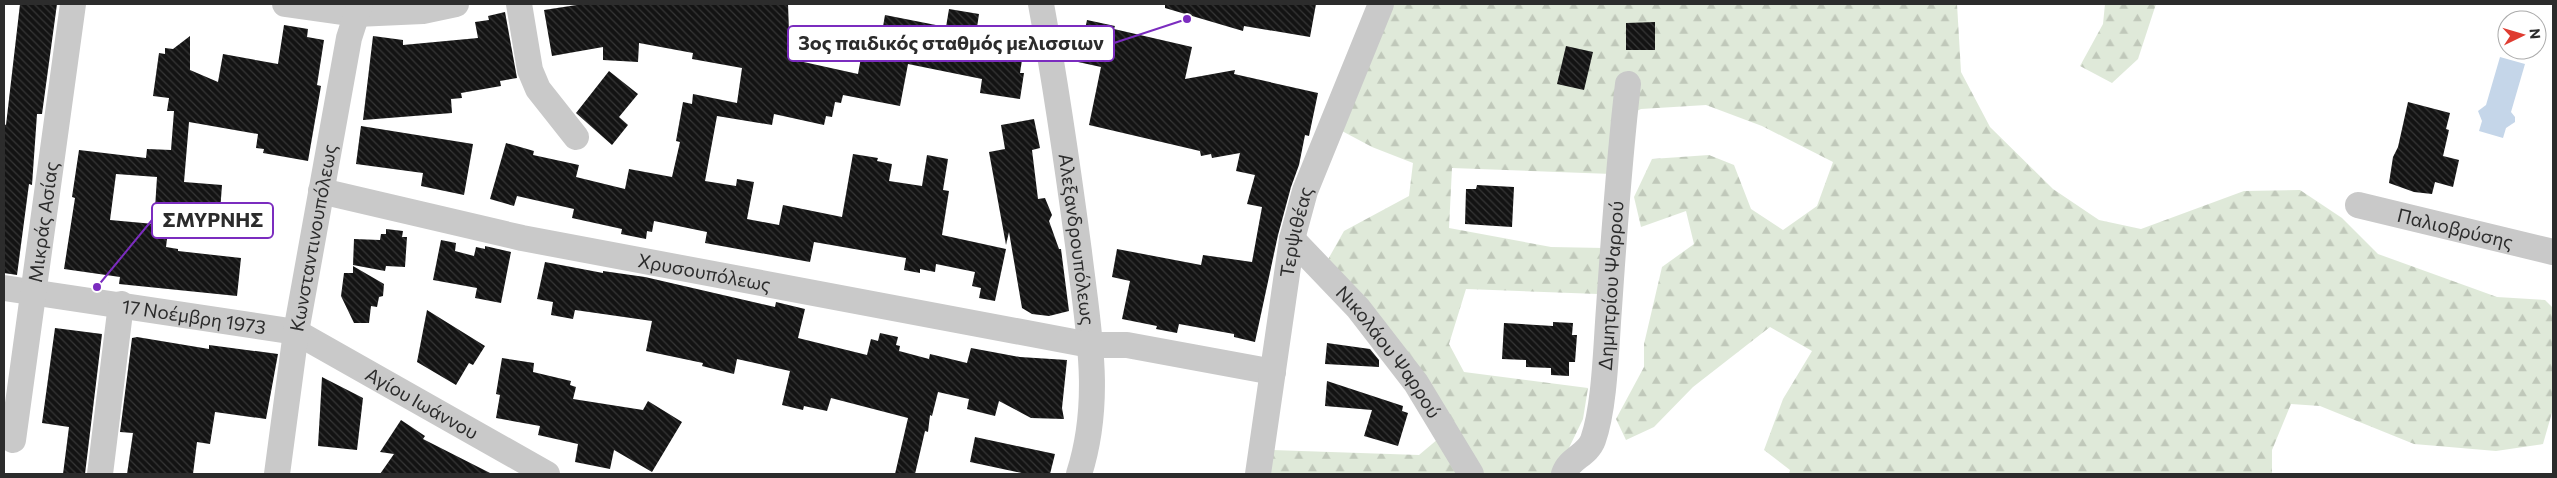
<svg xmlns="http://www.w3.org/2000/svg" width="2557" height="478" viewBox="0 0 2557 478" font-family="Commissioner,sans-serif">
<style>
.forest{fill:url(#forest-firs)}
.water{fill:#c5d6e9}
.building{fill:url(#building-back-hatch);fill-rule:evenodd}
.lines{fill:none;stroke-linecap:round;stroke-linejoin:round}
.minor{stroke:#c9c9c9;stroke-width:26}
.labels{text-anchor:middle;stroke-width:5;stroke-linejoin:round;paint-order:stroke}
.street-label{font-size:19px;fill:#2c2c2c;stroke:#fff}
.leader{fill:none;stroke:#7b2cbf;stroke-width:2}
.callout-dot{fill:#7b2cbf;stroke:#fff;stroke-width:2}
.callout{fill:#fff;stroke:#7b2cbf;stroke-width:2}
.callout-label{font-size:20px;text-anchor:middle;font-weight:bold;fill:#2c2c2c}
</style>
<defs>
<pattern id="forest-firs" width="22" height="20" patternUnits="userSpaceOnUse" patternTransform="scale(1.25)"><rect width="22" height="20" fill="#dfe9d9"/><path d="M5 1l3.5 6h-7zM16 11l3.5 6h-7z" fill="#c0c8ba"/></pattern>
<pattern id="building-back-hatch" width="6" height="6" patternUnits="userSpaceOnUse" patternTransform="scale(1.25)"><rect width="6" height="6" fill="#131313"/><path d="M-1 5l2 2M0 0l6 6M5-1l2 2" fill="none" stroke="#363636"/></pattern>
</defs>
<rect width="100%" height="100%" fill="#fff"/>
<path class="forest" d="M1394 4H1957L1961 72 1990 127 2053 189 2099 220 2141 229 2244 191 2300 190 2342 218 2378 254 2497 297 2545 300 2553 308V409L2543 444 2496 451 2414 444 2320 406 2291 404 2272 450V474H1789L1790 470 1764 450 1783 399 1812 351 1770 327 1693 387 1654 427 1626 440 1616 419 1644 367V344L1662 267 1694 244 1686 211 1641 227 1634 197 1652 159 1709 155 1734 165 1751 209 1783 230 1817 206 1833 162 1762 126 1706 105 1641 109 1614 121 1612 174 1452 168 1449 228 1551 247 1604 248 1598 294 1466 289 1449 344 1464 372 1588 388 1583 419 1566 454 1552 474H1271L1272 450 1419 455 1451 428 1326 263 1344 231 1409 196 1413 163 1372 147 1342 131Z
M2105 4H2156L2138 59 2112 83 2080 66 2103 24Z"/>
<path class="water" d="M2500 57 2525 64 2511 112 2515 117V122L2506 128 2503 138 2479 131 2482 121 2478 111 2486 105Z"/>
<path class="building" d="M20 4H57L42 114H37L32 185 29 184 17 275 4 273V124L6 125Z
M583 4H788L790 59 858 74 864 41 880 44 885 15 946 27 949 9 979 14 976 34 1020 42 1018 59 1022 60 1020 73H1024L1020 99 980 93 982 79 908 64 900 106 843 95 841 103 835 102 832 117 826 116 824 125 774 114 772 125 717 116 705 181 736 186 737 179 754 182 747 219 779 225 783 205 842 217 853 154 878 158 877 161 892 164 889 181 922 186 927 155 948 159 943 190 949 191 942 235 1006 249 995 301 979 298 981 288 972 286 975 272 936 264 935 272 920 269V273L904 270 906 258 814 242 810 262 705 243 707 232 654 221 652 232 647 231 646 239 621 234 622 229 572 218 574 209 517 196 514 206 490 199 506 143 534 151 533 155 579 165 576 177 625 189 629 169 672 177 680 142 676 141 683 102 692 104 693 94 737 103 742 68 692 59 693 53 639 43 638 62 603 60V47L552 56 544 10Z
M1165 4H1316L1310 37 1244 26 1243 31 1165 8Z
M505 12 517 78 500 81 501 86 461 93 462 98 451 99 452 113 363 120 373 36 403 40V45L478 38 475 22 489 20 488 16Z
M1087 20 1115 26 1114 29 1192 47 1185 79 1235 70 1234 74 1318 93 1309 136 1305 135 1299 165 1291 187 1278 235 1255 342 1234 337V334L1179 324 1177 333 1156 329 1157 326 1122 319 1130 281 1112 277 1117 249 1201 265 1203 255 1252 262 1262 207 1247 204 1255 175 1236 171 1240 153 1212 158 1211 154 1201 156 1200 151 1089 125 1101 67 1078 62Z
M1655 22V50H1626V23Z
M284 25 308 29 307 37 324 40 317 85 321 86 308 161 263 153 264 149 256 148 258 134 189 122 184 182 222 185 220 212 182 210V216L170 215 166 247 178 249V251L241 258 237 296 119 284 120 277 64 269 75 198 72 197 79 150 146 158 147 149 171 150 174 111H167L169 98 153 96 159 53 165 54V48L173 49 190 36V70L218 82 223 54 278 64ZM116 174 157 177 154 224 110 220Z
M1566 46 1593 52 1584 90 1557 84Z
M609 71 638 94 619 117 628 125 612 145 576 113Z
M2408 102 2450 113 2446 129 2449 130 2443 156 2459 160 2453 187 2435 182 2432 194 2414 192 2389 183 2393 157 2398 147Z
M1034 119 1040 148 1032 150 1038 199 1045 198 1052 215 1049 221 1059 249H1061L1069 311 1049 316 1032 314 1022 308 1009 232 1006 245 989 152 1005 149 1001 125Z
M361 126 473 144 464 195 421 186 423 173 356 164Z
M1477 185 1514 187 1512 227 1465 224 1466 189H1476Z
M386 229 403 231 402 237H407L405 267 386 266 385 271 353 265 354 239 380 240 381 234H386Z
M441 240 456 243 455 251 474 256 476 247 485 249V246L511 252 501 303 475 298 477 288 433 280Z
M545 262 603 273V271L645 277 775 307 776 302 805 309 798 338 867 355 871 339 878 341 880 333 898 337 896 345 900 346 899 351 929 359 930 354 967 363 971 348 1020 357 1067 360 1062 408 1064 419 1031 418 999 401 995 416 967 409 969 399 938 392 932 416 930 415 928 432 925 431 915 474H895L908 418 831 398 827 411 804 406 803 410 782 405 790 371 737 359 734 374 702 366 703 363 646 351 652 321 575 310 573 319 551 315 553 302 537 299Z
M353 266 384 284 383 296 379 297 377 307 371 306 369 323H354L341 296 344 273H353Z
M427 310 485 346 473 365 469 363 456 385 417 362Z
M1553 322 1573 323 1572 335H1577L1575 362H1569V376L1551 375V368L1526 367V360L1502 359 1504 323 1553 326Z
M55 328 102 334 85 474H63L69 427 42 423Z
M137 337 209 349V345L278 354 266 419 215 412 210 444 197 442 193 474H127L133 433 120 432 132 338Z
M1327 343 1370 349 1379 360V367L1325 364Z
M502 358 534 363 533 372 571 381 570 385 576 387 573 399 643 410 648 401 682 422 652 472 614 450 610 469 575 462 578 444 538 435 540 426 496 418 500 395 496 394Z
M322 377 363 398 357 450 318 446Z
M1327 381 1403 406 1402 411 1408 413 1398 446 1364 436 1372 410 1325 406Z
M401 420 425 436 423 439 492 474H380L394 454 380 452Z
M975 437 1055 454 1050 474H1026L970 462Z"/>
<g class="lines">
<g class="minor">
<path d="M285 4 356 14 423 11 456 4"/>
<path d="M519 4 530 70 538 89 576 137"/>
<path id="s1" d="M1041 4C1056 86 1068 169 1079 252 1088 328 1103 399 1079 474"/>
<path id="s2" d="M321 191 522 238 1090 345H1127L1273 372"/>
<path id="s3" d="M2358 205 2553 252"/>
<path id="s4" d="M1292 239 1358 308 1416 383 1471 474"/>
<path id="s5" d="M4 288 296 332 547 474"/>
<path id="s6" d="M13 440 73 4"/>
<path d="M100 474 121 304"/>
<path id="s7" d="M277 474 296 332 349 38 360 4"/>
<path id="s8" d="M1258 474 1292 239 1305 191 1381 4"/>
<path id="s9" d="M1564 474C1569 458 1587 456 1593 440 1605 406 1606 346 1609 308 1614 234 1619 159 1628 84"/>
</g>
</g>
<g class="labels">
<g class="street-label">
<text dy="7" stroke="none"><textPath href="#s6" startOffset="220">Μικράς Ασίας</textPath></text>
<text dy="7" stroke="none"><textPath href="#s3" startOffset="100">Παλιοβρύσης</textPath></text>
<text dy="7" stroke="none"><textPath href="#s8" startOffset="245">Τερψιθέας</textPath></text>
<text dy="7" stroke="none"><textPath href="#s7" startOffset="239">Κωνσταντινουπόλεως</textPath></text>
<text dy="7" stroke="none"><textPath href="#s1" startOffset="238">Αλεξανδρουπόλεως</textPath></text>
<text dy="7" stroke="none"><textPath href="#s2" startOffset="392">Χρυσουπόλεως</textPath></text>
<text dy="7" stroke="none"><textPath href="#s9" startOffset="201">Δημητρίου Ψαρρού</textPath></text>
<text dy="7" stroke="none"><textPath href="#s5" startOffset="192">17 Νοέμβρη 1973</textPath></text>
<text dy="7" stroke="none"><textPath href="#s4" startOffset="149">Νικολάου Ψαρρού</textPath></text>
<text dy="7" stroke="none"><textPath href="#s5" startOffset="440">Αγίου Ιωάννου</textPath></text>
</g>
</g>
<path class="leader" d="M1187 19L1114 43M97 287L152 220"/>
<g class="callout-dot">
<circle cx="1187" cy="19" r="5"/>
<circle cx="97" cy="287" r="5"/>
</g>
<g class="callout">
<rect x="788" y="26" width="326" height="35" rx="5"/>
<rect x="152" y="203" width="121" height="35" rx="5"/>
</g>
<g class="callout-label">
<text x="951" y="50">3ος παιδικός σταθμός μελισσιων</text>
<text x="213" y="227">ΣΜΥΡΝΗΣ</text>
</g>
<rect width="2557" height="478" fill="none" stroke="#2c2c2c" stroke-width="10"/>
<g transform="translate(2522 35) rotate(85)"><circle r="24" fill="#ffffff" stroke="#ababab"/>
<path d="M0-4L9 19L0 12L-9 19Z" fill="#df3c31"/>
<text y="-8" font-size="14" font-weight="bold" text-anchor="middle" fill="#2c2c2c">N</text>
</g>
</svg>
